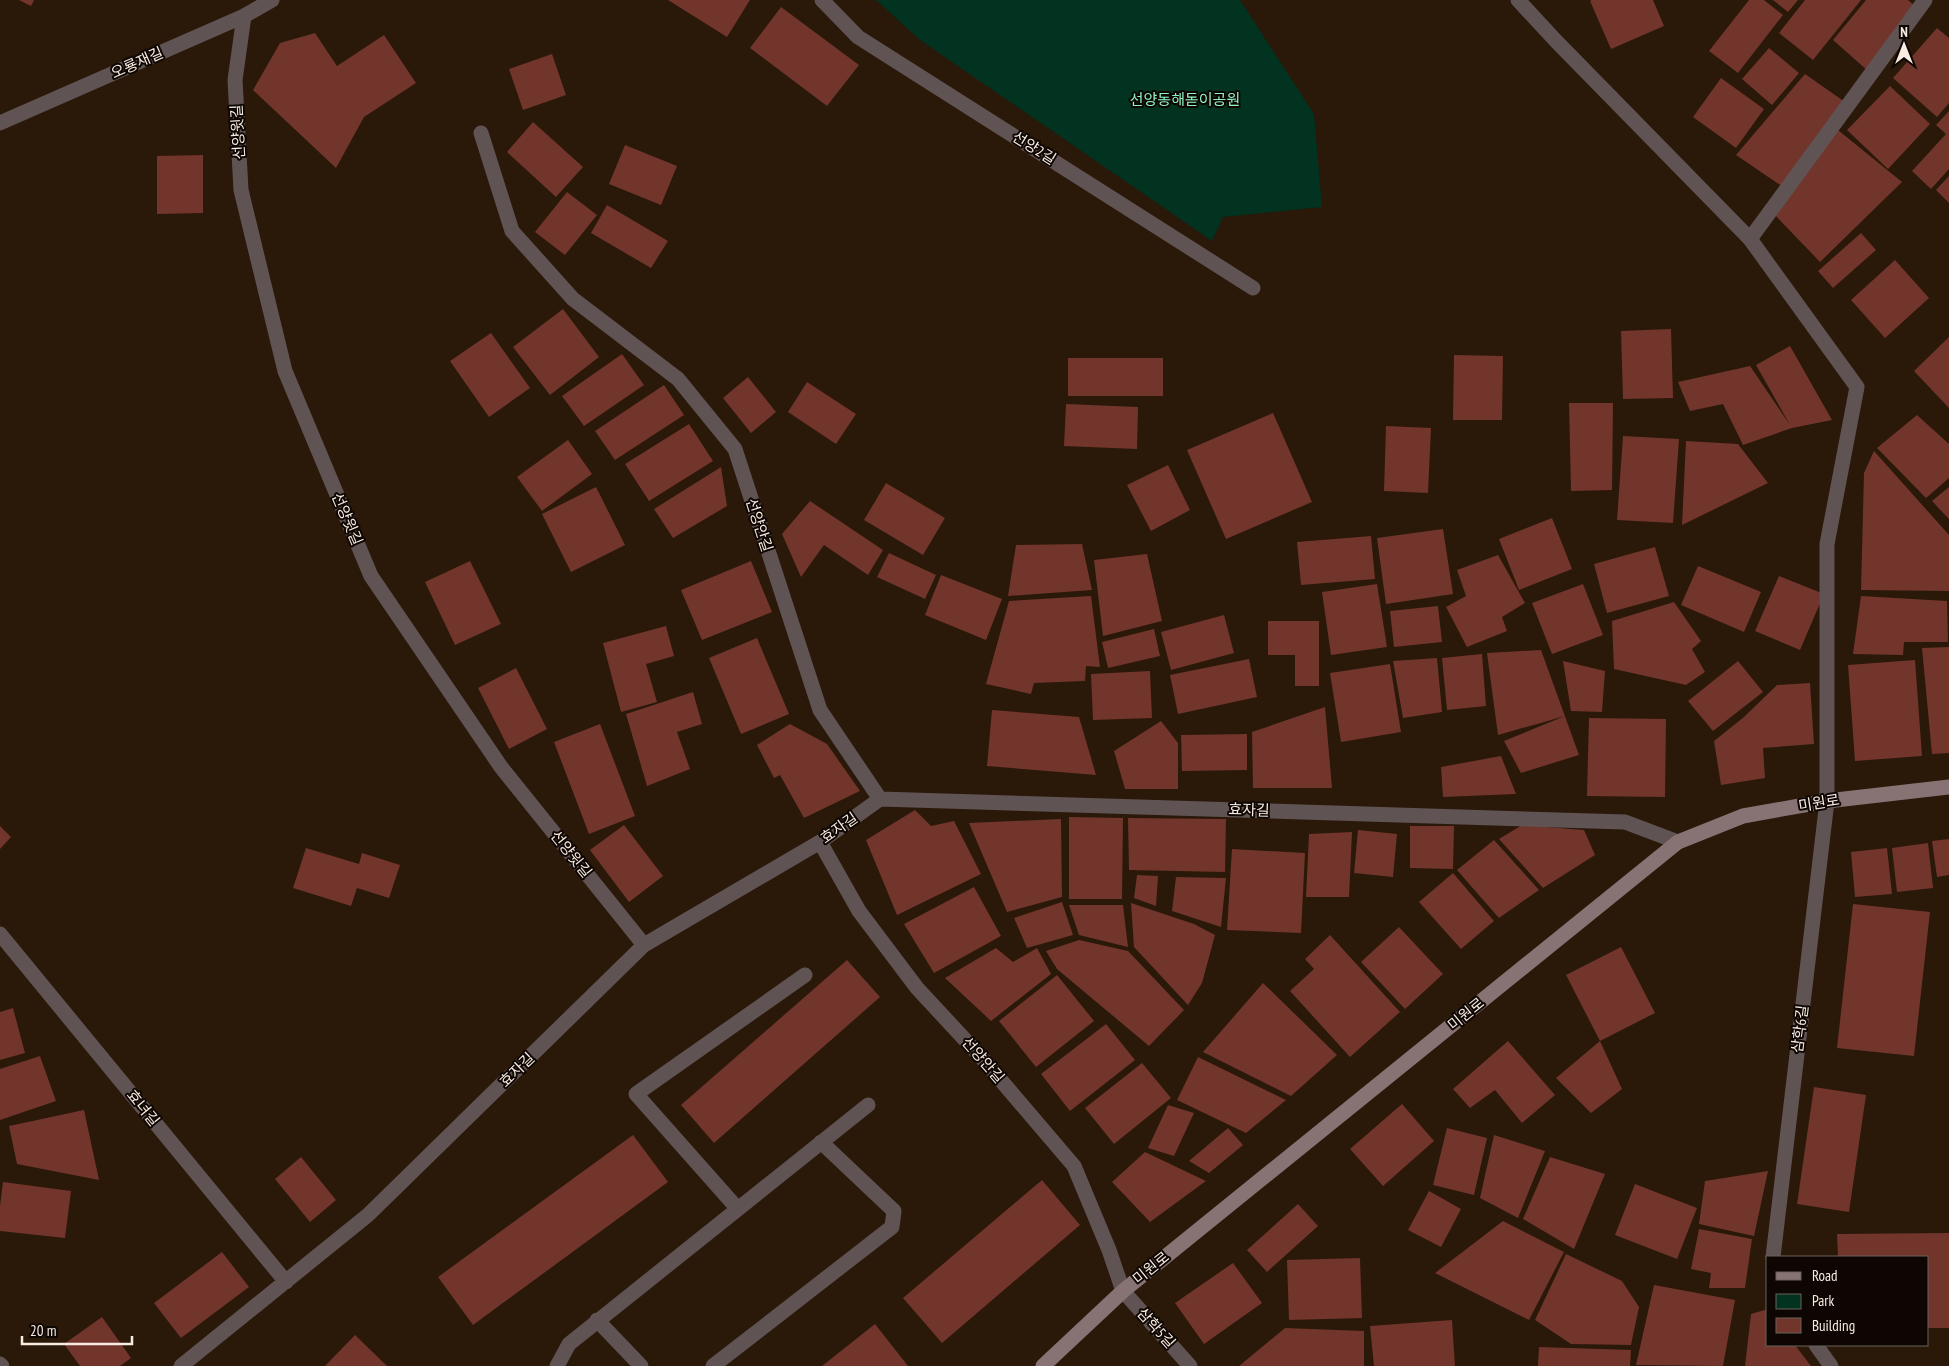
<svg xmlns="http://www.w3.org/2000/svg" width="1949" height="1366" viewBox="0 0 1949 1366" font-family="'PT Sans Narrow','Noto Sans KR',sans-serif">
<style>
.green{fill:#023220}
.building{fill:#71352c}
.lines{fill:none;stroke-linecap:round;stroke-linejoin:round}
.lane{stroke:#605354;stroke-width:15}
.street{stroke:#605354;stroke-width:15}
.secondary{stroke:#877274;stroke-width:15}
.labels{text-anchor:middle;stroke-width:4;stroke-linejoin:round;paint-order:stroke}
.street-label{font-size:15px;fill:#f8ebe1;stroke:#0d0602}
.park-label{font-size:15px;fill:#8df1c2;stroke:#0d0602}
</style>
<rect width="100%" height="100%" fill="#2a1809"/>
<path class="green" d="M876 0H1240L1314 114 1322 207 1223 217 1212 241 920 40Z"/>
<path class="building" d="M19 0H34L31 6Z
M668 0H750L727 37Z
M1592 0H1653L1664 26 1611 49 1590 1Z
M1749 0H1764L1783 15 1738 73 1709 51Z
M1773 0H1798L1788 12Z
M1805 0H1861L1813 60 1779 33Z
M1866 0H1908L1917 8 1868 71 1833 40Z
M781 7 859 65 827 106 750 48Z
M1937 28 1949 38V103L1937 117 1893 78Z
M315 33 337 66 384 35 416 83 364 117 336 168 253 90 280 43Z
M1769 48 1799 73 1772 105 1742 79Z
M552 54 566 95 523 110 509 69Z
M1805 74 1845 102 1783 187 1736 155Z
M1721 78 1764 109 1736 148 1693 117Z
M1890 86 1930 124 1888 169 1847 130Z
M1949 111V169L1931 189 1912 171 1946 134 1936 125Z
M533 122 583 167 556 197 507 152Z
M1838 130 1902 182 1820 262 1775 215Z
M625 145 677 166 661 205 609 184Z
M203 155V213L157 214V156Z
M1949 176V203L1936 190Z
M567 192 597 215 565 255 535 232Z
M607 205 668 241 651 268 591 233Z
M1861 233 1876 250 1833 288 1818 271Z
M1895 260 1929 298 1885 338 1851 300Z
M563 309 599 357 550 395 513 347Z
M1671 329 1673 398 1623 399 1621 331Z
M491 333 530 388 489 417 450 361Z
M1949 337V408L1914 371Z
M1790 346 1832 420 1792 428 1743 445 1723 404 1690 411 1678 382 1750 366 1790 425 1756 365Z
M622 354 644 385 584 426 562 396Z
M1454 355 1503 356 1502 420H1453Z
M1068 358H1163V396H1068Z
M748 377 776 412 751 433 723 398Z
M807 382 856 414 836 444 788 412Z
M664 385 684 415 615 460 595 431Z
M1569 403H1613L1612 490 1571 491Z
M1066 404 1138 407 1137 449 1064 446Z
M1273 413 1312 502 1226 539 1187 450Z
M1917 415 1949 444V478L1926 498 1877 448Z
M689 424 713 461 649 501 625 464Z
M1386 426 1431 428 1428 493 1384 491Z
M1623 436 1679 439 1673 523 1617 520Z
M568 440 592 474 542 511 517 477Z
M1686 441 1738 444 1768 483 1682 525Z
M1874 451 1949 535V591L1861 590 1864 473Z
M1168 465 1190 510 1151 531 1127 485Z
M721 467 727 506 673 538 654 509Z
M886 483 945 518 923 555 864 520Z
M596 487 625 545 571 572 542 514Z
M1949 487V519L1932 501Z
M810 501 883 550 868 575 824 545 801 577 782 534Z
M1552 518 1572 569 1519 590 1499 539Z
M1443 529 1453 594 1386 604 1377 538Z
M1371 536 1375 579 1301 585 1297 542Z
M1082 544 1092 590 1008 596 1016 545Z
M1655 547 1669 596 1607 613 1594 564Z
M889 553 936 575 925 599 877 577Z
M1147 554 1162 621 1103 636 1094 560Z
M1498 555 1525 603 1502 617 1507 631 1467 647 1446 607 1466 596 1457 570Z
M470 561 501 624 455 645 425 582Z
M751 561 772 612 702 640 681 590Z
M1698 566 1761 592 1744 632 1681 605Z
M941 575 1002 599 986 640 925 615Z
M1779 576 1824 594 1800 650 1755 631Z
M1377 584 1387 647 1331 655 1322 592Z
M1583 584 1603 635 1552 654 1532 603Z
M1091 596 1100 667 1086 666 1085 681 1034 683 1031 694 986 684 1009 601Z
M1861 596 1947 601 1948 642H1904L1903 655 1853 654Z
M1674 602 1701 641 1692 649 1705 672 1686 685 1614 669 1612 621Z
M1438 606 1442 642 1394 647 1390 611Z
M1224 615 1234 653 1171 670 1161 632Z
M1268 621H1319V686H1295V655H1268Z
M666 626 674 656 646 664 657 702 621 712 603 643Z
M1154 629 1160 656 1108 668 1102 642Z
M757 638 789 714 741 734 709 658Z
M1949 647V753L1932 754 1922 648Z
M1541 650 1579 755 1521 773 1504 741 1565 716 1498 735 1487 653Z
M1482 654 1486 706 1447 710 1442 658Z
M1437 658 1442 712 1403 718 1393 661Z
M1249 659 1257 697 1178 714 1170 675Z
M1915 660 1922 756 1855 761 1848 665Z
M1563 661 1605 671 1602 712 1571 711Z
M1738 661 1763 692 1713 731 1688 701Z
M1390 664 1401 732 1341 742 1330 673Z
M516 668 547 729 509 749 478 688Z
M1150 671 1152 718 1093 720 1091 674Z
M1810 683 1814 744 1763 748 1765 778 1721 785 1714 741 1744 717 1777 685Z
M693 692 702 724 677 732 690 769 647 786 626 714Z
M1325 707 1332 788H1253L1252 732Z
M992 710 1079 717 1096 775 987 766Z
M1589 718 1666 719 1665 797 1587 796Z
M1161 721 1178 743V789H1125L1114 751Z
M600 724 635 816 589 834 554 742Z
M790 724 827 744 860 791 804 818 780 775 774 778 757 745Z
M1247 734V770L1182 771 1181 735Z
M1501 756 1516 794 1443 797 1441 767Z
M915 810 931 826 954 821 981 874 897 915 866 840Z
M1069 817 1123 818 1122 899H1069Z
M1128 818 1226 819 1225 872 1129 870Z
M1061 819 1062 897 1007 912 969 823Z
M624 825 663 876 629 902 590 850Z
M1522 825 1584 830 1595 855 1543 888 1499 839Z
M0 826 11 837 0 849Z
M1410 826H1454L1453 869 1410 868Z
M1358 830 1397 834 1393 877 1354 873Z
M1352 832 1349 897H1306L1309 834Z
M1949 839V875L1937 877 1932 841Z
M1494 840 1539 890 1499 918 1457 870Z
M1928 843 1933 888 1897 892 1892 848Z
M306 848 359 864 362 853 400 865 389 898 357 888 351 906 293 888Z
M1887 848 1892 894 1855 897 1851 852Z
M1232 849 1305 853 1301 933 1227 930Z
M1453 873 1494 921 1461 949 1419 902Z
M1137 875 1158 876 1156 906 1134 898Z
M1176 877 1226 878 1221 927 1172 911Z
M974 887 1001 936 934 973 904 924Z
M1062 902 1073 935 1027 948 1014 918Z
M1131 903 1194 924 1215 935 1202 983 1188 1005 1134 947Z
M1853 904 1930 912 1914 1056 1837 1048Z
M1069 905H1123L1128 947 1079 935Z
M1399 927 1443 974 1405 1009 1361 962Z
M1330 935 1400 1012 1350 1057 1290 991 1314 969 1305 959Z
M1079 940 1128 951 1184 1010 1149 1046 1057 969 1046 951Z
M1621 947 1655 1013 1600 1041 1566 975Z
M996 948 1013 962 1037 948 1051 974 991 1021 945 978Z
M847 960 880 997 714 1143 681 1105Z
M1057 975 1094 1021 1036 1067 999 1021Z
M1263 983 1337 1055 1291 1096 1203 1052Z
M13 1008 25 1053 0 1060V1012Z
M1106 1024 1135 1060 1070 1111 1041 1074Z
M1508 1041 1555 1095 1522 1123 1495 1090 1470 1108 1453 1089Z
M1600 1041 1622 1089 1591 1113 1556 1078Z
M40 1056 56 1101 0 1120V1069Z
M1198 1057 1286 1100 1246 1133 1177 1100Z
M1142 1063 1171 1098 1114 1144 1085 1108Z
M1814 1087 1866 1095 1849 1212 1797 1204Z
M1402 1104 1434 1141 1383 1186 1350 1149Z
M1168 1105 1194 1113 1174 1156 1148 1148Z
M84 1110 99 1180 17 1164 9 1126Z
M1228 1128 1243 1145 1209 1173 1189 1161Z
M1447 1128 1487 1138 1474 1195 1433 1185Z
M633 1135 668 1182 473 1325 438 1277Z
M1494 1135 1545 1151 1518 1218 1480 1198Z
M1145 1152 1206 1181 1150 1222 1112 1182Z
M301 1157 336 1200 310 1222 275 1179Z
M1550 1157 1605 1174 1574 1249 1523 1219Z
M1768 1171 1754 1236 1699 1224 1705 1181Z
M1042 1180 1080 1225 942 1343 903 1298Z
M3 1182 71 1191 65 1238 0 1231V1206Z
M1635 1184 1697 1208 1677 1259 1615 1235Z
M1429 1191 1461 1209 1441 1247 1408 1230Z
M1298 1204 1318 1226 1267 1272 1247 1250Z
M1503 1221 1564 1252 1529 1320 1435 1273Z
M1699 1229 1752 1239 1745 1288H1709L1711 1273 1691 1269Z
M1949 1233V1328H1928V1257H1838L1837 1234Z
M222 1252 249 1287 181 1338 154 1303Z
M1566 1254 1622 1281 1639 1307 1631 1345 1571 1344 1535 1320Z
M1360 1258 1362 1318 1289 1320 1287 1260Z
M1233 1263 1262 1303 1204 1344 1175 1303Z
M1654 1285 1735 1300 1723 1366 1636 1365Z
M1768 1309V1345H1795L1811 1366H1745L1751 1314Z
M102 1317 131 1358 120 1366H80L64 1344Z
M1452 1320 1455 1366H1374L1370 1326Z
M875 1324 908 1366H822Z
M1285 1328 1364 1331V1366H1239Z
M355 1335 387 1366H325Z
M1539 1347 1631 1350 1630 1366H1538Z"/>
<g class="lines">
<path class="lane" d="M822 0 858 37 1253 288
M737 1208 636 1094 805 975
M597 1320 641 1366
M557 1366 569 1344 868 1105
M713 1366 892 1227 894 1211 821 1142"/>
<path class="street" d="M1518 0 1556 41 1750 239 1857 387 1827 544V801L1773 1257
M244 16 235 80 241 190 285 371 371 576 501 767 644 945
M0 123 244 16 272 0
M481 133 512 231 573 299 678 379 735 449 820 710 880 799
M1750 239 1925 0
M820 842 859 911 917 988 981 1057 1074 1166 1109 1250 1123 1291 1190 1366
M0 934 286 1282
M1816 1345 1831 1366
M0 1364 2 1366
M181 1366 368 1215 644 945 820 842 880 799 1625 822 1678 842"/>
<path class="secondary" d="M1043 1366 1123 1291 1678 842 1743 816 1827 801 1949 787"/>
</g>
<g class="labels">
<g class="street-label">
<text transform="translate(137 63) rotate(-24)" y="5">오룡재길</text>
<text transform="translate(238 132) rotate(-93)" y="5">선양윗길</text>
<text transform="translate(1034 148) rotate(32)" y="5">선양2길</text>
<text transform="translate(347 519) rotate(67)" y="5">선양윗길</text>
<text transform="translate(759 525) rotate(72)" y="5">선양안길</text>
<text transform="translate(1819 803) rotate(-9)" y="5">미원로</text>
<text transform="translate(1249 810) rotate(2)" y="5">효자길</text>
<text transform="translate(839 828) rotate(-35)" y="5">효자길</text>
<text transform="translate(571 854) rotate(51)" y="5">선양윗길</text>
<text transform="translate(1466 1014) rotate(-39)" y="5">미원로</text>
<text transform="translate(1800 1029) rotate(-83)" y="5">삼학6길</text>
<text transform="translate(983 1060) rotate(49)" y="5">선양안길</text>
<text transform="translate(517 1070) rotate(-44)" y="5">효자길</text>
<text transform="translate(143 1108) rotate(51)" y="5">효녀길</text>
<text transform="translate(1151 1268) rotate(-39)" y="5">미원로</text>
<text transform="translate(1156 1328) rotate(48)" y="5">삼학5길</text>
</g>
<g class="park-label">
<text x="1185" y="105">선양동해돋이공원</text>
</g>
</g>
<rect x="1766" y="1256" width="162" height="90" fill="#0d0602" stroke="#6b625b"/>
<rect x="1776" y="1272" width="25" height="8" fill="#877274" stroke="#6b625b"/>
<text x="1812" y="1281" font-size="15" fill="#f8ebe1">Road</text>
<rect x="1776" y="1294" width="25" height="15" fill="#023220" stroke="#6b625b"/>
<text x="1812" y="1306" font-size="15" fill="#f8ebe1">Park</text>
<rect x="1776" y="1318" width="25" height="15" fill="#71352c" stroke="#6b625b"/>
<text x="1812" y="1331" font-size="15" fill="#f8ebe1">Building</text>
<g transform="translate(1904 45)" stroke="#0d0602" stroke-width="4" paint-order="stroke">
<path d="M0-4L9 19L0 12L-9 19Z" fill="#f8ebe1"/>
<text y="-8" font-size="14" font-weight="bold" text-anchor="middle" fill="#f8ebe1">N</text>
</g>
<path d="M22 1336v8h110v-8" fill="none" stroke="#f8ebe1" stroke-width="2.5"/>
<text x="30" y="1336" font-size="15" fill="#f8ebe1" stroke="#0d0602" stroke-width="4" paint-order="stroke">20 m</text>
</svg>
